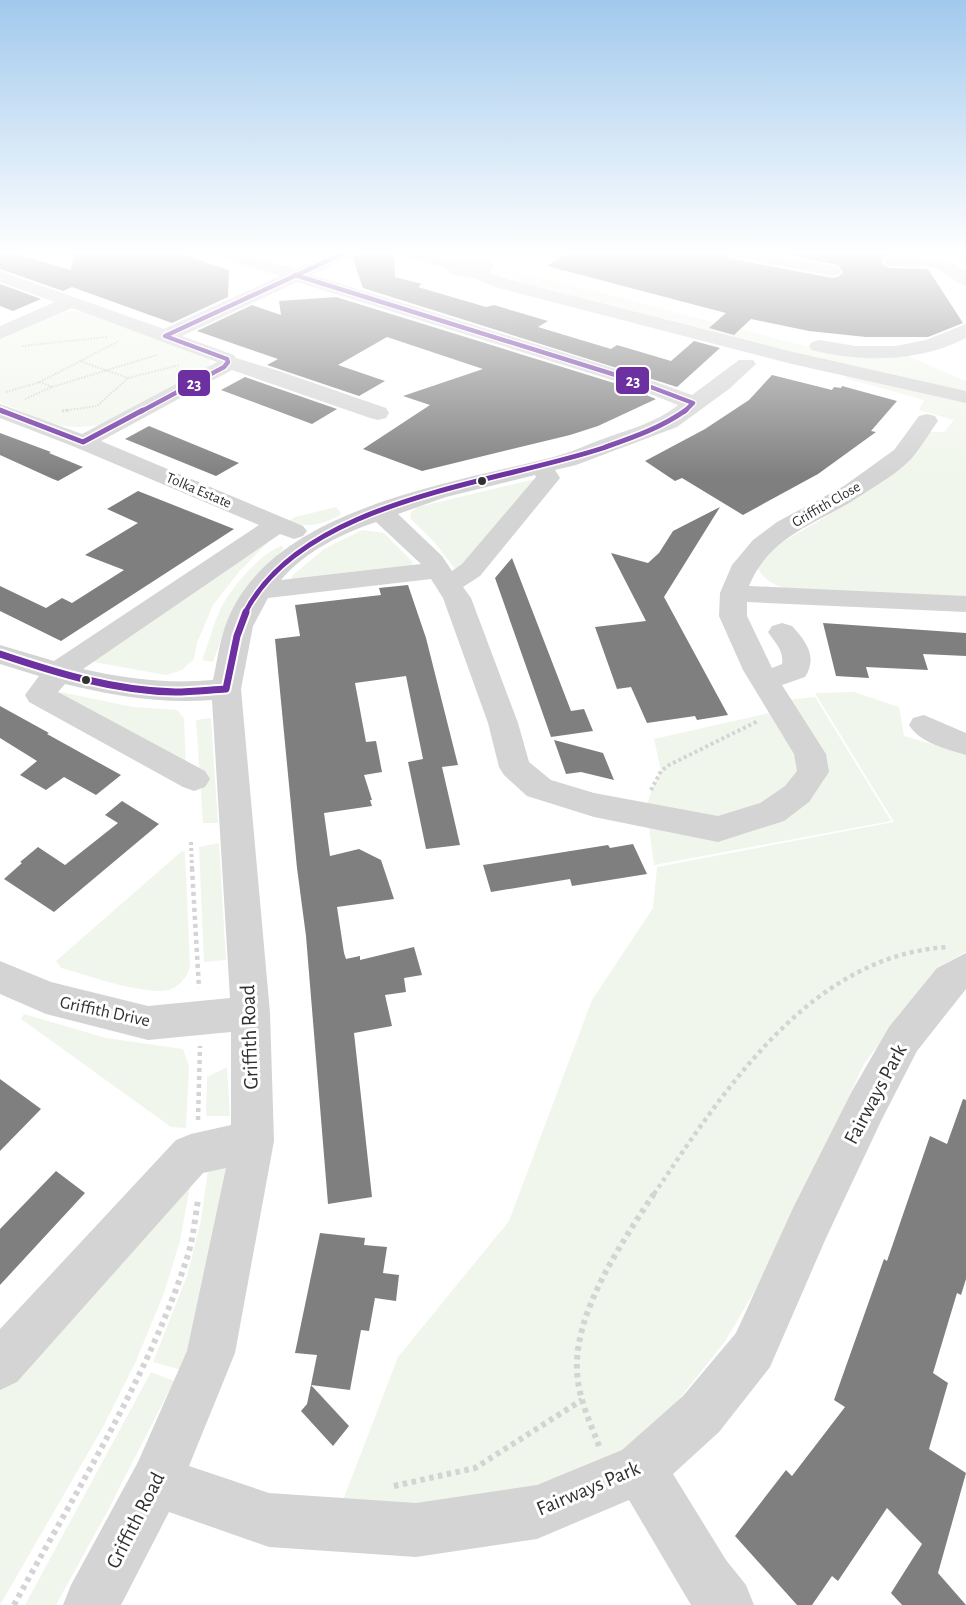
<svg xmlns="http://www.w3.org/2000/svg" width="966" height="1605" viewBox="0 0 966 1605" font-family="'Alegreya Sans',sans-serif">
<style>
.green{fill:#f1f6ec}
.building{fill:#7f7f7f}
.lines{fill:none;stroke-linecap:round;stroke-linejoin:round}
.path-far4{stroke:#d4d4d4;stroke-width:2;stroke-dasharray:1.5 1.5;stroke-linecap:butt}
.path-far3{stroke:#d4d4d4;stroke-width:3;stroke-dasharray:2 2;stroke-linecap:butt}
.path-far2{stroke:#d4d4d4;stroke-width:4;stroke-dasharray:3 3;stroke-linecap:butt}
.path-far1{stroke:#d4d4d4;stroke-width:4.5;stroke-dasharray:4 4;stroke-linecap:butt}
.path{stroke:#d4d4d4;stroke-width:6;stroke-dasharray:4.5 4.5;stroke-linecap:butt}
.minor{fill:#d4d4d4;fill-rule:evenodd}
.bus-1-far2-casing{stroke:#fff;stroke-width:7}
.bus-1-far1-casing{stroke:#fff;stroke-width:8}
.bus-1-casing{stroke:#fff;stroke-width:11}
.bus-1-far2{stroke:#6c30a1;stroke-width:4.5}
.bus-1-far1{stroke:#6c30a1;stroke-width:5}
.bus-1{stroke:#6c30a1;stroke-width:7}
.bus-dot{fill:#303030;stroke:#fff;stroke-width:2}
.labels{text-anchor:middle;stroke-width:6;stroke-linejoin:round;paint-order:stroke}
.far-street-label{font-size:15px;fill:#303030;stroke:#fff}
.street-label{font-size:18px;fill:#303030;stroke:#fff}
.near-street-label{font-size:21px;fill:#303030;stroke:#fff}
.line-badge{stroke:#fff;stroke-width:2}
.badge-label{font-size:16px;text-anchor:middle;font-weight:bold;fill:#fff}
</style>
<rect width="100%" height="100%" fill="#fff"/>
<path class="green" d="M428 252H512L519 255 502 262 494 261 474 258 452 259Z
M494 270 537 276 816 349 908 356 966 381V393L793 355 489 275Z
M73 311 84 312 203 355 209 359 210 366 102 424C63 434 36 417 0 402V337L62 313Z
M848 376 966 403V600L794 590C776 587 764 582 757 566L774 547 860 497 908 458 929 432H944L954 420 919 410 924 400 845 378Z
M535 479 466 568 455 569 435 543 410 518 411 512 418 507Z
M336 507 341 513 339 516C320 525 308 528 288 522L295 517Z
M362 530 384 533 413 562 411 567 290 580 293 575 324 549Z
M273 537 239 572 213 605 197 643 194 659 182 670 166 675 88 661Z
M282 546 284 548 241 596 230 615 213 662 202 660C209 643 213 624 221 608 230 589 262 551 282 546Z
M61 692 133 707 177 710 184 718 186 769 52 698Z
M854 692 899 707 904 736 966 754V952L938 967 864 1064 774 1258 726 1340 635 1455 534 1502 340 1508 398 1357 509 1221 592 1000 653 908 657 867 894 822 815 693Z
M815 697 891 821 654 865 649 827 643 816 652 789 661 771 654 739 783 710 778 701Z
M211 718 218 823H203L196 720Z
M219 843 226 960 204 962 199 847Z
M182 851 185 852 190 966C187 980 175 991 161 991 130 991 91 976 61 968L56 961Z
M24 1014 106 1038 183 1049 189 1066 186 1128 171 1127 21 1019Z
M227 1067 230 1116H206L207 1077Z
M231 1161 213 1274 181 1370 153 1362 187 1276 201 1220 209 1163Z
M191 1181 180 1241 164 1293 136 1361 103 1427 0 1605V1387Z
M151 1372 174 1381 106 1514 56 1605H25Z"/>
<path class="building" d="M0 252H11L71 270 74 252H175L229 270 228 297 172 323 72 287 63 291 0 269Z
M358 252H394L395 277 422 284 418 287 486 307 494 305 548 321 538 327 611 349 617 345 671 361 694 341 720 348 677 387 363 288 353 259Z
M570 252H723L728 258 832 278 838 277 843 272 838 265 773 252 798 254 800 252H914L916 254 886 255 881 261 884 266 891 268 928 269 963 323 928 337H866L809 331 751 319 734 335 709 328 726 313 547 266Z
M0 284 41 299 13 311 0 306Z
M336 297 627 387 656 399 598 426 570 435 422 471 363 449 430 405 403 396 483 369 387 337 338 365 385 381 359 396 267 365 278 359 197 331 252 305 281 315 279 301Z
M772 375 832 390 834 387 841 388 842 386 897 401 871 431 876 432 818 474 743 515 682 478 675 481 645 461 705 429 749 400Z
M245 377 337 409 312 424 221 390Z
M149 426 239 463 216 476 125 439Z
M0 433 51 452 49 453 83 467 58 481 53 479 0 455Z
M138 491 234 529 61 641 0 611V586L46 608 62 598 72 603 124 570 85 555 138 523 107 509Z
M720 507 664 597 728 715 697 720 695 716 647 723 631 687 617 689 595 627 646 621 611 553 648 563 659 553 673 531Z
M512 558 571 711 584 709 593 731 551 737 495 578Z
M408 585 426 638 458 765 442 767 460 845 426 849 408 762 423 759 406 676 355 683 366 742 376 741 382 772 364 775 372 800H370L372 806 324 813 330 856 359 849 381 860 394 899 337 907 344 953 346 959 360 956V960L414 947 422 975 404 978 406 992 385 995 392 1026 354 1033 372 1197 328 1204 306 936 297 868 275 639 300 636 295 605 381 595 379 588Z
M823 623 966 633V656L923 654 928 670 866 667 869 678 836 676Z
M0 706 49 733 47 734 121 775 96 795 64 777 46 790 20 775 37 761 0 738Z
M554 740 603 753 614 780 581 772 566 774Z
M122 801 159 824 54 912 4 879 22 863 20 862 38 847 65 865 118 823 105 815Z
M633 844 647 874 572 886 570 879 491 892 483 865 608 845 610 848Z
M0 1079 41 1109 0 1151Z
M963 1099 966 1100V1279L961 1295 957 1293 933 1373 948 1383 929 1449 966 1473 938 1573 966 1605H902L891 1593 922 1544 887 1508 838 1581 832 1576 812 1605H797L735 1536 786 1470 792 1476 845 1407 834 1400 884 1259 887 1261 930 1136 947 1144Z
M56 1171 85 1193 0 1285V1229Z
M320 1233 365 1238 364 1245 387 1247 383 1273 399 1275 396 1301 375 1298 369 1331 361 1330 350 1390 311 1385 317 1355 295 1353Z
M311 1385 349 1426 333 1446 301 1411 307 1404Z"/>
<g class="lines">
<path class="path-far4" d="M22 346 107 337
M128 378 180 365
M52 387 40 382 119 341
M6 392 40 382
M25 399 52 387 157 355
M62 411 97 406 128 378 80 361"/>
<path class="path-far3" d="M62 411 68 410"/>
<path class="path-far2" d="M651 790 661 771 669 765 758 721
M191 842 192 869"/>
<path class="path-far1" d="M192 868 199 988
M198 1120 200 1046
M654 1194C724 1091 810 955 948 947"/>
<path class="path" d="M599 1446C590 1422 578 1397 577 1371 574 1311 623 1241 655 1192
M394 1486 475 1468 582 1400
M14 1605C74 1494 148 1378 187 1258 193 1240 195 1219 198 1200"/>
<path class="minor" d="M212 252H239L295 269 333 252H356L353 256 312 275 642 377 692 395 739 360H753L756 364 729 389 677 427 576 465 555 470 560 478 556 483 480 576 463 587 471 598 518 723 529 762 551 780 594 793 718 816 760 803 785 786 797 771 794 754 743 670 719 616 720 593 732 565 753 540 777 522 844 486 894 450 919 416 927 414 935 416 938 421C929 433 921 448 911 459 898 473 878 484 862 495 819 524 771 533 749 586L966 596V612L747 602V616L772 668 782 664C784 650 775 643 768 632L772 626 782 623 792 626C806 641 818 657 805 677L782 685 826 754 829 772 809 802 784 821 718 842 594 817 527 796 504 775 499 767 488 723 443 598 431 579 268 598 253 626 241 689 270 1013 274 1141 235 1353 189 1466 269 1493 416 1503 537 1485 622 1450 683 1396 736 1333 794 1206 852 1091 889 1027 937 968 966 953V989L917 1051 882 1119 826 1238 770 1367 719 1432 673 1474 726 1560 746 1585 754 1605H691L629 1500 537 1539 416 1557 269 1547 169 1512 121 1605H63L71 1585 138 1462 187 1351 226 1168 203 1173 17 1382 0 1390V1329L176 1140 191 1134 231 1125V1032L148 1040 46 1014 0 994V961L51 982 148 1006 230 998 212 700C162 704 114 696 65 684L58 692 205 771 210 779 205 787 194 791 183 787 29 702 25 695 39 676 0 664V645L54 661 259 525 75 447 0 418V404L82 434 217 362 72 308 0 339V326L55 302 0 282V271L164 329 280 276 215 256ZM297 282 628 385 678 405C656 423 627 430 600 440 586 445 572 452 557 456 452 484 265 508 225 627 219 644 217 663 213 680 169 684 127 679 83 669L280 534 294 539 303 536 307 531 303 526 101 441 232 370 370 418 378 420 386 418 389 413 386 408 279 371 236 358 234 355 182 336ZM535 475 536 477 462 564 452 571 442 556 398 514 446 497ZM376 522 421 564 281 580C304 552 343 533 376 522Z
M402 252H428L450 259 475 257 489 260 494 267 489 273 510 280 793 352 966 391V403L792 364 498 288 473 278 452 275 446 268 405 256Z
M725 252H761L832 266 838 267 841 271 838 275 832 276 734 257 728 256Z
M892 256C918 256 944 255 966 271V286C954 283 947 271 933 268 918 264 901 269 886 265L883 261 886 257Z
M966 324V338C919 362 863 363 812 350L809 346 812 342 819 340 856 346H895L926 340Z
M924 715 966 733V755C946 749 920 743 909 725L913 718Z"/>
<g class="bus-1-far2-casing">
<path id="bus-1-far2" d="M295 275 635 381 693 403 684 412
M0 410 4 412
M140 412 224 367 228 362 227 359 165 336 342 254"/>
</g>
<g class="bus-1-far1-casing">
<path id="bus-1-far1" d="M0 410 83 442 143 410
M245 613C302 500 494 484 603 448 631 438 661 428 686 410"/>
</g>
<g class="bus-1-casing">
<path id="bus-1" d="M0 654C57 673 115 691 175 692 192 692 209 690 226 689L237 636 246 612"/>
</g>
<use href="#bus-1-far2" class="bus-1-far2"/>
<use href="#bus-1-far1" class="bus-1-far1"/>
<use href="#bus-1" class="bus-1"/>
</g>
<linearGradient id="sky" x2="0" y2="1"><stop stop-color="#a1c9ed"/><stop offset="0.53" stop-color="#fff"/><stop offset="1" stop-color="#fff" stop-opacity="0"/></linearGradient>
<rect width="966" height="477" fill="url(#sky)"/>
<g class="bus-dot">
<circle cx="482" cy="481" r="5"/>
<circle cx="86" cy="680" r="5"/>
</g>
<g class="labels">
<g class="far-street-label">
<text transform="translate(199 490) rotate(23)" y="5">Tolka Estate</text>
<text transform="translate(826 504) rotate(-30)" y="5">Griffith Close</text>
</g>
<g class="street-label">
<text transform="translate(105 1011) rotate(12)" y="6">Griffith Drive</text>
</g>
<g class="near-street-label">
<text transform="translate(249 1037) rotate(-92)" y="7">Griffith Road</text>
<text transform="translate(875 1094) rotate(-62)" y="7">Fairways Park</text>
<text transform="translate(588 1488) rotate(-23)" y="7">Fairways Park</text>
<text transform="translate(135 1520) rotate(-63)" y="7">Griffith Road</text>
</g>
</g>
<g class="line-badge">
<rect x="615" y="366" width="35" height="29" rx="6" fill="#6c30a1"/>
<rect x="177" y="369" width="34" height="28" rx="6" fill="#6c30a1"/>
</g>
<g class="badge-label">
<text x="633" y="386">23</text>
<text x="194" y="389">23</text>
</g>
</svg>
